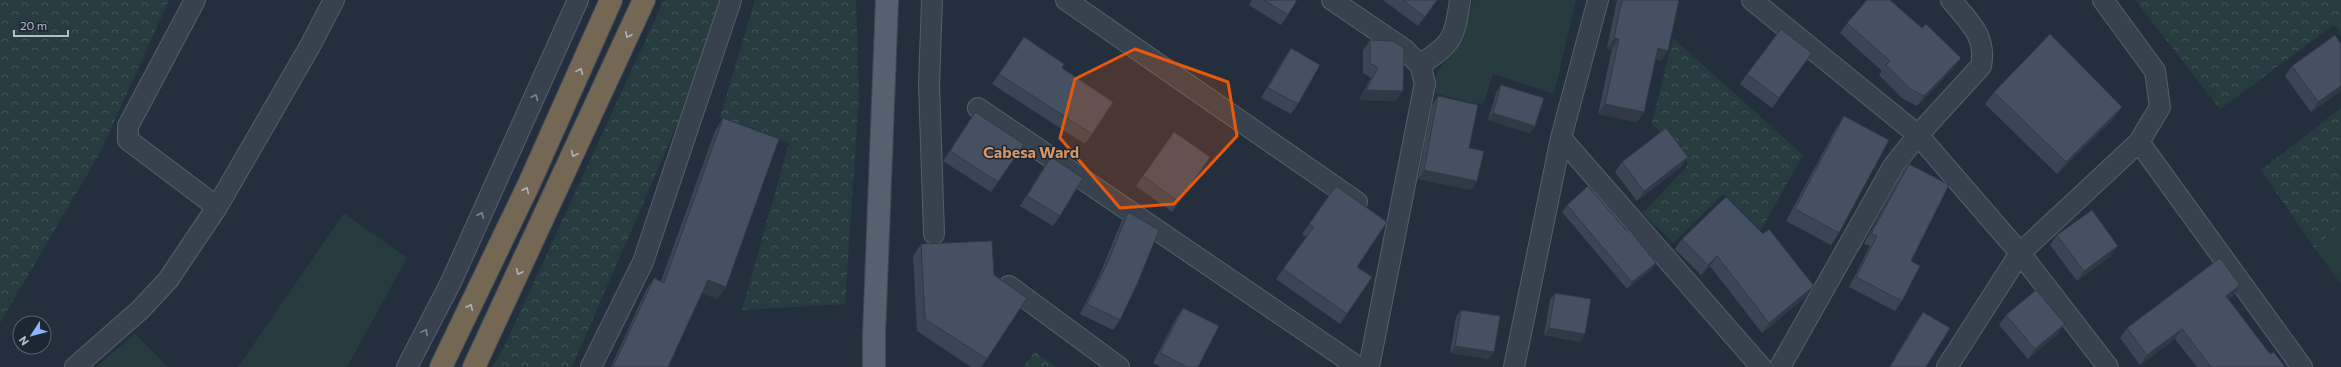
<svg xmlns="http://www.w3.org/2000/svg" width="2341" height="367" viewBox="0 0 2341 367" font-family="Commissioner,sans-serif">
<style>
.green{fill:#263c3f}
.forest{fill:url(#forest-crowns)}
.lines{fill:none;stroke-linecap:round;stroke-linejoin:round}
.minor-casing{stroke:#565f6c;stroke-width:22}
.major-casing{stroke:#414a57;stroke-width:24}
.highway-casing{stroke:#434c59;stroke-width:24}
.minor{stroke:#38414e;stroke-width:20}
.major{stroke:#56606e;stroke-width:22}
.highway{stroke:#746855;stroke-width:22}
.wall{fill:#3b4654}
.shaded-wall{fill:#303945}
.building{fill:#455162;stroke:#303945}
.oneway{stroke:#aeb4bd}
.oneway2{stroke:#7c8592}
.marked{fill:#e8590c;fill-opacity:0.2;stroke:#e8590c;stroke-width:3;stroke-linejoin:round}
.labels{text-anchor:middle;stroke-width:3;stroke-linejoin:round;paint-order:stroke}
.neighbourhood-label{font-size:16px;font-weight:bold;fill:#d59563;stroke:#1d2633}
</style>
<defs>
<pattern id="forest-crowns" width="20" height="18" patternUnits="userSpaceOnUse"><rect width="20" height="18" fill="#263c3f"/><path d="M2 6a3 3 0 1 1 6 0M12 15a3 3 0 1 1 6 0" fill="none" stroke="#435659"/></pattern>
</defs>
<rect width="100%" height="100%" fill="#242f3e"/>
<path class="green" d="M1473 0H1576L1554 94 1493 74 1483 105 1433 93 1437 72 1463 38Z
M344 213 407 258 347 367H238Z
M2341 222V284L2315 249Z
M135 334 168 367H96Z"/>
<path class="forest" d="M0 0H169L100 153 0 323Z
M664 0H722L696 81 572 367H492L503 349Z
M755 0H856L859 97 845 304 742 310 789 143 720 117Z
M2135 0H2341V36L2334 25 2220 109Z
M1673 38 1803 155 1760 232 1723 194 1673 243 1643 213 1689 164 1652 123Z
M2341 108V222L2315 249 2261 170Z
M1035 352 1056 367H1023Z"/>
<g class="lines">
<g class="minor-casing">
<path id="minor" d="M195 0 128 126V140L217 207
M932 0 929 84 934 234
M1066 0 1357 202
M1332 0 1404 49 1420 65 1425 83 1369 367
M1752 0 1918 135 2020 253 2108 367
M1420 65C1453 42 1454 40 1460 0
M978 108 1358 367
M1561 138 1761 367
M2139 142 2302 367
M1009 286 1119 367
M75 367 140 310 168 280 217 207 310 46 334 0
M407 367 451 282 578 0
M591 367 643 262 731 0
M1514 367 1561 138 1598 0
M1780 367 1894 165 1918 135 1981 66C1987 36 1969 22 1951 0
M1947 367 2020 253 2139 142 2160 107 2155 71 2103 0"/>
</g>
<g class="major-casing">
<path id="major" d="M874 367V335L887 0"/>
</g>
<g class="highway-casing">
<path id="highway" d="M441 367 529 184 611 0
M474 367 644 0"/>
</g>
<use href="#minor" class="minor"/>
<use href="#major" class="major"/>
<use href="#highway" class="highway"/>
</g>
<path class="wall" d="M1252 0H1297L1288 15 1281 25 1249 5Z
M1383 0H1438L1418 26Z
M1617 0H1678L1661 61 1655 59 1644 112 1637 122 1598 114 1612 49 1607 48Z
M1847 23 1954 68 1917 106 1903 99 1879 75 1882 71 1840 33Z
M1024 37 1062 68 1092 134 1085 144 992 84Z
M1370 40 1403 91 1396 101 1359 100 1371 78 1363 73V50Z
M2341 44V91L2311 112 2285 76 2292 66Z
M1291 48 1298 104 1291 114 1261 98 1284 58Z
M1805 63 1772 108 1740 84 1747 74Z
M1501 85 1535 126 1530 133 1488 120 1496 93Z
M1994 92 2122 107 2113 119 2057 174 1985 104Z
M1438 96 1469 148 1477 181 1471 190 1418 179 1432 105Z
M975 112 998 182 991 192 943 161Z
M1844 116 1839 233 1831 245 1786 221 1836 128Z
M723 118 726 287 717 299 702 293 668 367H611L646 290 654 278 661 281 715 131Z
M1174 132 1210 157 1172 212 1136 186Z
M1051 157 1060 216 1053 226 1020 206 1044 167Z
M1622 162 1681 167 1637 201 1615 172Z
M1909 164 1911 261 1902 301 1895 311 1849 287 1870 246 1864 244 1902 174Z
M1336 186 1357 267 1372 277 1340 324 1276 279 1306 237 1302 234Z
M1567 205 1651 270 1627 289 1562 212Z
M1128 212 1120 320 1113 330 1080 314 1100 274 1121 222Z
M2057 235 2111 256 2077 281 2050 245Z
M1682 239 1807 296 1762 333 1710 266 1701 275 1675 249Z
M921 244 994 275 987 359 981 367H971L917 331 913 256Z
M2240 285 2234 295 2228 299 2270 354 2285 367H2197L2175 339 2140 365 2120 338 2127 328Z
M1555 293 1580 342 1544 335 1550 300Z
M1183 308 1198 367H1161L1153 363 1176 318Z
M1461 310 1494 352 1489 359 1450 353 1456 317Z
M1923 312 1926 367H1889L1916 322Z
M2006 315 2058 334 2028 359 1999 325Z"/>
<path class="shaded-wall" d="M1614 38 1619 39 1612 49 1607 48Z
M1658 48 1668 51 1661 61 1651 58Z
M1812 53 1805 63 1772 108 1779 98Z
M1961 58 1954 68 1917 106 1924 96Z
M2341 86V91L2311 112 2318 102Z
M1366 90 1403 91 1396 101 1359 100Z
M1605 104 1644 112 1637 122 1598 114Z
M2122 107 2113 119 2057 174 2066 162Z
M1493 113 1535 126 1530 133 1488 120Z
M1688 157 1681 167 1637 201 1644 191Z
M1424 170 1477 181 1471 190 1418 179Z
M2118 246 2111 256 2077 281 2084 271Z
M1717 256 1710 266 1701 275 1708 265Z
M1656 263 1651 270 1627 289 1632 282Z
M708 280 726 287 717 299 699 292Z
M2240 285 2234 295 2219 306 2226 296Z
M1814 286 1807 296 1762 333 1769 323Z
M2065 324 2058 334 2028 359 2035 349Z
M1549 328 1585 334 1580 342 1544 335Z
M2182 329 2175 339 2140 365 2147 355Z
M1455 346 1494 352 1489 359 1450 353Z"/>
<path class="building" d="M1264 0H1297L1288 15Z
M1403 0H1437L1425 17Z
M1622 0H1679L1668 51 1658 48 1644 112 1605 104 1619 39 1614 38Z
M1867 0H1890L1922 28 1926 24 1961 58 1924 96 1910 89 1886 65 1890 61 1847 23Z
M1781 29 1812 53 1779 98 1747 74Z
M2050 34 2122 107 2066 162 1994 92Z
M2335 35 2341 44V86L2318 102 2292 66Z
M1024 37 1064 64 1062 68 1113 102 1092 134 999 74Z
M1370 40 1393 41 1404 48 1403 91 1366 90 1378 68 1370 63Z
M1291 48 1320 65 1298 104 1268 88Z
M1501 85 1544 98 1535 126 1493 113Z
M1438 96 1478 105 1469 148 1484 151 1477 181 1424 170Z
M975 112 1024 144 998 182 950 151Z
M1844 116 1889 140 1839 233 1795 209Z
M723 118 779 139 726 287 708 280 668 367H613L654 278 664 283Z
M1666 128 1688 157 1644 191 1622 162Z
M1174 132 1210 157 1179 202 1143 176Z
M1051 157 1083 178 1060 216 1027 196Z
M1909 164 1949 185 1911 261 1920 266 1902 301 1856 277 1877 236 1871 234Z
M1336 186 1387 222 1357 267 1372 277 1347 314 1283 269 1314 227 1309 224Z
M1588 186 1627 231 1629 229 1656 263 1632 282 1567 205Z
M1726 197 1763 234 1769 229 1814 286 1769 323 1717 256 1708 265 1682 239Z
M2092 210 2118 246 2084 271 2057 235Z
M1128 212 1159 230 1138 282 1120 320 1087 304 1107 264Z
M992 241 994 275 1027 298 987 359 925 319 921 244Z
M2220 258 2240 285 2226 296 2270 354 2274 352 2285 367H2211L2182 329 2147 355 2127 328Z
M2036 290 2065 324 2035 349 2006 315Z
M1555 293 1591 299 1585 334 1549 328Z
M1183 308 1219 326 1198 367H1187L1160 353Z
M1461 310 1500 316 1494 352 1455 346Z
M1923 312 1950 328 1926 367H1890Z"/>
<defs><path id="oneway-chevron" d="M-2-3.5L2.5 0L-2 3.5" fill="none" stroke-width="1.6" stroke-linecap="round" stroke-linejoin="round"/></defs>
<g class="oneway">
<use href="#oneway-chevron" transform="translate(628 35) rotate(115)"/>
<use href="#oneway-chevron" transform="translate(580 71) rotate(-66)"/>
<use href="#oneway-chevron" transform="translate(574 154) rotate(115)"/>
<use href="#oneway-chevron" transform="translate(526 190) rotate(-64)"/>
<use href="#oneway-chevron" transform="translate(519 272) rotate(115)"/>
<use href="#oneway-chevron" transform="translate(470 307) rotate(-64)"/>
</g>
<g class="oneway2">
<use href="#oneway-chevron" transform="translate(535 97) rotate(-66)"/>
<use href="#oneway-chevron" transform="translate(481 215) rotate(-66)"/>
<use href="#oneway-chevron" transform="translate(425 332) rotate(-62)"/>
</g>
<path class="marked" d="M1135 49 1228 82 1237 136 1174 204 1120 208 1060 138 1075 79Z"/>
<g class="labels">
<g class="neighbourhood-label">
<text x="1031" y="158">Cabesa Ward</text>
</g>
</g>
<g transform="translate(32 335) rotate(234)"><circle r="19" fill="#1d2633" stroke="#59626f"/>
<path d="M0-3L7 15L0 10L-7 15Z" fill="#8ab4f8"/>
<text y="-6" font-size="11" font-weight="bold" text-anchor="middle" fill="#b4bcc9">N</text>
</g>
<path d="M14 30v6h54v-6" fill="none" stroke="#b4bcc9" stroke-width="2"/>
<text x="20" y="30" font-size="12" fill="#b4bcc9" stroke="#1d2633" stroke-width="3" paint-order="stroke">20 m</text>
</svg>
